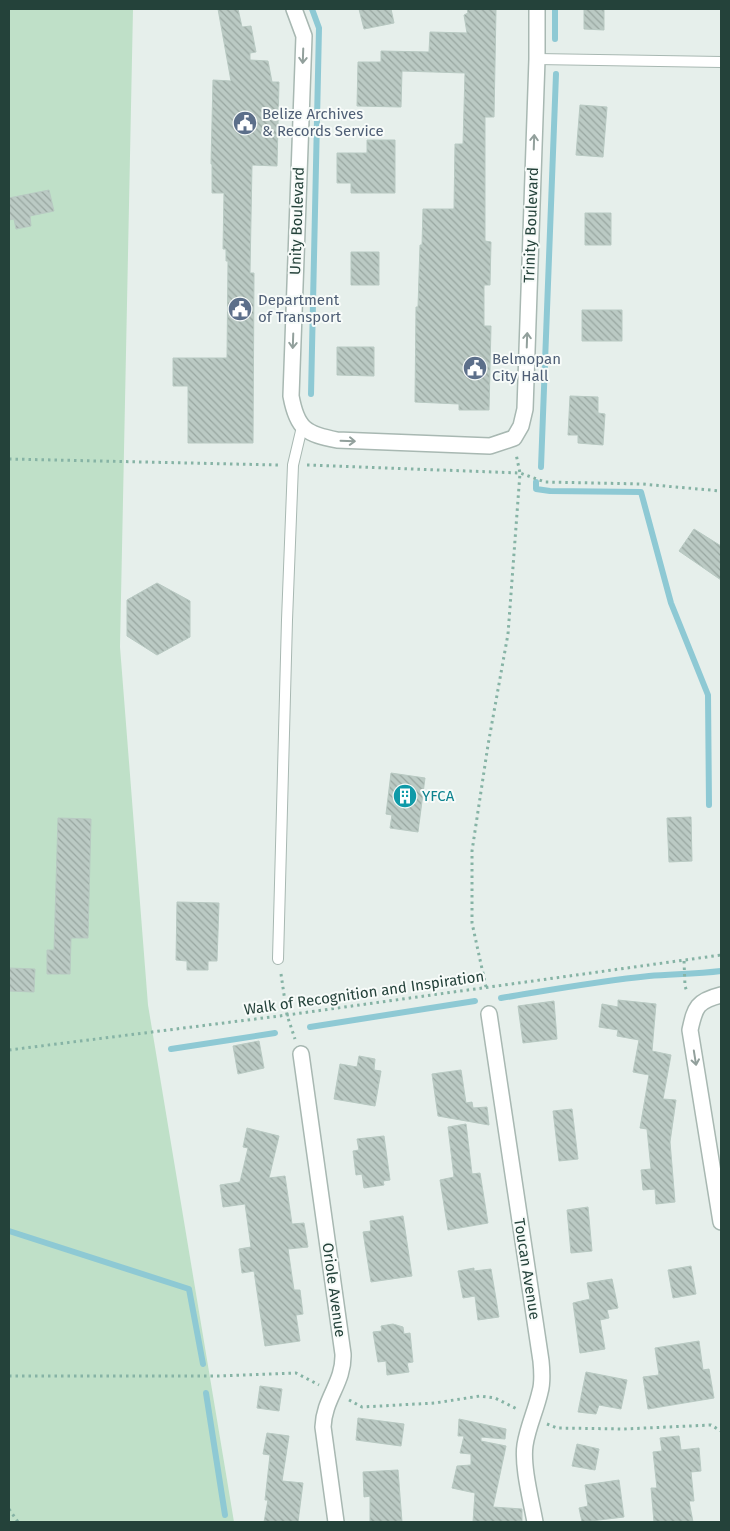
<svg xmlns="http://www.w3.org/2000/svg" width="730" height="1531" viewBox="0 0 730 1531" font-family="'Fira Sans',sans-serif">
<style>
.grass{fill:#bfe0c8}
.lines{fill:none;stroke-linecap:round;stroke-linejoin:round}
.stream{stroke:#8ec9d4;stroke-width:6}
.building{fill:url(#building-back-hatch);stroke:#b8c9c2}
.service-casing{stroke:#a8b8b2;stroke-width:12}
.minor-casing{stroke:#a8b8b2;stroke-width:18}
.path{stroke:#86b3a5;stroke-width:3;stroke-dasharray:2.5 4;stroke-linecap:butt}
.service{stroke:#fff;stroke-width:10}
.minor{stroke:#fff;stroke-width:15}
.oneway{stroke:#92a09c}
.labels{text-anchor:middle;stroke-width:4;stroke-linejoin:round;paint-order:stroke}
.service-label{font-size:15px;fill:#4e5e75;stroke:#f7fbf9;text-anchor:start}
.street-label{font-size:15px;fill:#24423a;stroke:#f7fbf9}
.culture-label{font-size:15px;fill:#0d838f;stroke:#f7fbf9;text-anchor:start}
</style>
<defs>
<pattern id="building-back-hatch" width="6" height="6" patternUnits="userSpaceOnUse" patternTransform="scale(1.25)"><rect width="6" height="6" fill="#bbcac4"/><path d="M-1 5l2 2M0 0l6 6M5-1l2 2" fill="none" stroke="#98a6a0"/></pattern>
</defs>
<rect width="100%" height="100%" fill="#e6efeb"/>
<path class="grass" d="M9 9H133L120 647 148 1005 234 1522H9Z"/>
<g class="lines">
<path class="stream" d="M555 39V9
M311 394 319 28 312 9
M541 467 556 74
M536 482V489L550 491 641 492 671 603 708 695 709 805
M501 998C550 990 599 981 649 976 673 974 697 974 721 971
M310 1027 475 1001
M171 1049 275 1033
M9 1231 189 1289 203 1364
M206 1393 225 1515"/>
</g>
<path class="building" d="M218 9H238L242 27 251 26 256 52 250 53V60L268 61 272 82H279L277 166 252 165 250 273H254L253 443H188V386H173V358H227L228 261H226V249H223L224 193H212V164H211L213 80 231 81Z
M359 9H391L394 23 364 29Z
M467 9H496L494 117H485V241L491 242 490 285H484V326H491L489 410H459V404L415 402 416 307H418L420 245H422L423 209H454L455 144H463L465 73 402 71 401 107 357 106 358 62H381V51L429 52 430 32 467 33 464 15 468 13Z
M584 9H604V30L584 29Z
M580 105 607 107 603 157 576 155Z
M367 140H395V193H351V183H337V153H367Z
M49 190 54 211 30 216 31 226 16 229 14 219 9 220V198Z
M585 213H611V245H585Z
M351 252H379V285H351Z
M582 310H622V341H582Z
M337 347H374V376L337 375Z
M570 396 598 397V413L605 414 603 445 578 443V435H568Z
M694 529 721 546V580L679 551Z
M157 583 190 601V637L157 655 127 636V600Z
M391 773 425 778 418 832 390 828 392 815 386 814Z
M691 817 692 861 669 862 667 818Z
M58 818 91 819 88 938H71L70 974H47V950H54Z
M177 902 219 903 217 961H208V970H187V961L176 960Z
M9 968 35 969 34 992 9 991Z
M618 1000 656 1004 652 1051 671 1055 663 1099 676 1100 670 1142 675 1202 656 1204 655 1189 643 1190 641 1170 651 1169 647 1129 640 1128 649 1075 633 1072 639 1040 617 1036 618 1030 599 1027 602 1004 618 1007Z
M554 1001 557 1039 523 1043 518 1006Z
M259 1041 264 1068 238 1074 233 1046Z
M359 1056 375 1059 374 1070 381 1071 375 1106 334 1099 340 1064 357 1067Z
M461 1070 466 1103 472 1102 473 1108 487 1107 489 1125 438 1116 432 1074Z
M572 1109 578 1159 559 1161 553 1111Z
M466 1124 472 1174 480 1173 488 1223 448 1230 440 1180 454 1177 448 1127Z
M247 1128 279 1136 269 1178 285 1176 292 1224 304 1223 308 1247 288 1249 294 1290H300L303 1314 296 1315 300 1341 265 1346 254 1271 242 1273 239 1249 251 1247 245 1204 223 1207 220 1185 240 1182 248 1148 243 1147Z
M384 1136 390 1180 383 1181 384 1185 364 1188 362 1174 356 1175 353 1151 359 1150 357 1139Z
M588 1207 592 1251 571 1253 567 1210Z
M403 1216 412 1276 371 1282 363 1232 371 1231 370 1221Z
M691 1266 696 1294 673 1298 668 1270Z
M474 1268V1271L491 1269 499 1317 478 1320 475 1296 463 1298 458 1271Z
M612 1279 618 1308 607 1310 609 1318 600 1320 605 1349 580 1353 573 1303 590 1299 587 1283Z
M393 1324 403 1327 404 1334 410 1333 413 1362 407 1363 409 1372 387 1375 386 1361 378 1362 373 1332 382 1331 381 1326Z
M699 1341 703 1370 709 1369 714 1398 648 1409 643 1377 659 1375 655 1348Z
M586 1372 627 1380 621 1409 599 1405 596 1414 578 1412Z
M260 1386 282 1389 279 1411 257 1408Z
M358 1418 404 1424 401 1446 356 1440Z
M459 1419 506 1429 505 1439 481 1437V1441L506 1446 493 1507 522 1509V1522H473L475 1493 452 1488 457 1466 471 1465V1454L460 1453 464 1436H458Z
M267 1433 289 1436 282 1481 303 1483 298 1522H264L268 1500H265L270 1455 263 1454Z
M679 1436 681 1450 699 1448 701 1471 691 1472 694 1501H689L693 1522H654L651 1488H657L653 1452 662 1451 660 1438Z
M577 1444 599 1449 595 1470 572 1466Z
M398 1470 402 1522H370V1496L364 1497 363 1472Z
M619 1480 624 1517 582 1522 579 1508 588 1506 585 1485Z"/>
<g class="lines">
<g class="service-casing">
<path id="service" d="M537 59 721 62
M278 959 287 620 293 465 302 427"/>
</g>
<g class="minor-casing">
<path id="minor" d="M294 9 304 36 291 396C297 429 306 434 337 440L490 446 514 438 521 426 525 409 537 59V9
M721 995C697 1001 695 1007 690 1030L721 1222
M489 1014 541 1361C542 1371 543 1382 540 1392 536 1410 528 1426 525 1445 522 1466 531 1500 535 1522
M301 1054 343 1354C344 1383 324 1398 323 1427L336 1522"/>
</g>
<path class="path" d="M9 459 278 465
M307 465 520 473 545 482 642 484 721 491
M684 961 685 986 687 992
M281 974 287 1015 295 1039
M486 987 472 923V851L488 745 508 634 520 473 516 454
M9 1050 287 1015 721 955
M9 1376H219L296 1373 319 1385
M349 1400 362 1407 435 1403 480 1396 495 1398 517 1409
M547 1424 557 1428 624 1429 711 1425 721 1431
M9 1509 18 1522"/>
<use href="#service" class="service"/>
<use href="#minor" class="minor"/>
</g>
<defs><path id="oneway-shaft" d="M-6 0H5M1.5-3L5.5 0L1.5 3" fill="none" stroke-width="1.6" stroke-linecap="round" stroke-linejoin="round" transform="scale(1.25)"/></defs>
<g class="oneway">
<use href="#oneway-shaft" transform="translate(303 56) rotate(92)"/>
<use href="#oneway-shaft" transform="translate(534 142) rotate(-88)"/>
<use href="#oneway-shaft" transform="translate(527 340) rotate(-88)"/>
<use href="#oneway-shaft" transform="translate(293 341) rotate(92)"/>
<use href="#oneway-shaft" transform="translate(348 441) rotate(2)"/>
<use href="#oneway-shaft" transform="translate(695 1058) rotate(81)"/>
</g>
<defs>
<g id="civic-disc" transform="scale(1.25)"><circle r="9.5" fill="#5c6f8a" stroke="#f7fbf9"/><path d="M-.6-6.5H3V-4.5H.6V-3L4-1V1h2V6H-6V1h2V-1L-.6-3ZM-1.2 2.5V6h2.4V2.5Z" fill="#fff"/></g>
<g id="building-disc" transform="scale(1.25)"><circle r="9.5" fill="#0f9aa8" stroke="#f7fbf9"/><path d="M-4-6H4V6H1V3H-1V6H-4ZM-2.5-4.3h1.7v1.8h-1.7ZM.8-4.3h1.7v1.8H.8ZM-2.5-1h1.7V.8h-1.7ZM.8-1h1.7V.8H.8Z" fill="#fff"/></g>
</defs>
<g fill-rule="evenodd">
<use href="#civic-disc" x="245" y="123"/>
<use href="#civic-disc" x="240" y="309"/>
<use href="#civic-disc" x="475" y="368"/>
<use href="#building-disc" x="405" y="796"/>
</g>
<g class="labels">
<g class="service-label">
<text x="262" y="119">Belize Archives<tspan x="262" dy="17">&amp; Records Service</tspan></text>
<text x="258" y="305">Department<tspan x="258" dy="17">of Transport</tspan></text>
<text x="492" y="364">Belmopan<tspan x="492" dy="17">City Hall</tspan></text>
</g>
<g class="street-label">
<text transform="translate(297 221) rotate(-88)" y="5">Unity Boulevard</text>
<text transform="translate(531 225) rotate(-88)" y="5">Trinity Boulevard</text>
<text transform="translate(364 993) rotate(-8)" y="5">Walk of Recognition and Inspiration</text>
<text transform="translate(527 1269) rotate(81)" y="5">Toucan Avenue</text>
<text transform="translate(334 1290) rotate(82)" y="5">Oriole Avenue</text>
</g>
<g class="culture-label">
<text x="422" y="801">YFCA</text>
</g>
</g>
<rect width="730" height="1531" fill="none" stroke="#24423a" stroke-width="20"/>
</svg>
